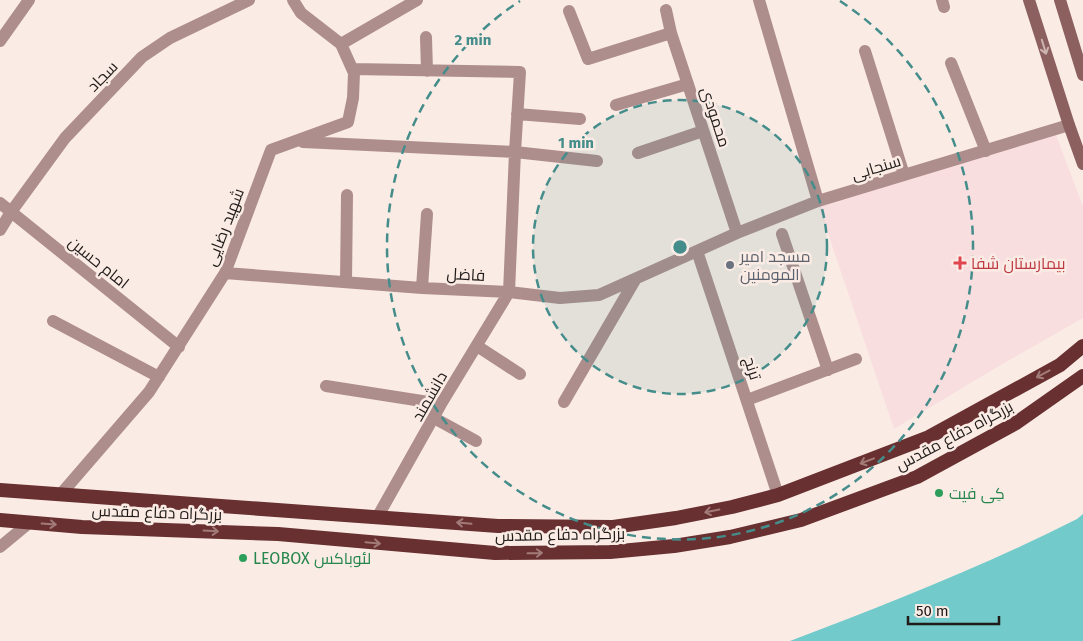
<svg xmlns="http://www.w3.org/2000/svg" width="1083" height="641" viewBox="0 0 1083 641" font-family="'Fira Sans',Cairo,sans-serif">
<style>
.medical{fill:#f9dedf}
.water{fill:#72cacb}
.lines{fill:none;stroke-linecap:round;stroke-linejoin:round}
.minor{stroke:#ae8e8c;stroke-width:12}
.secondary{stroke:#8c605e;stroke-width:12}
.trunk{stroke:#683030;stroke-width:14}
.oneway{stroke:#ceb4af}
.oneway2{stroke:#a27b78}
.ring{fill:none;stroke:#458d8b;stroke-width:2.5;stroke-dasharray:9 6}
.health-dot{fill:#e0444e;stroke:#faece5;stroke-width:2}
.worship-dot{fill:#6b7280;stroke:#faece5;stroke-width:2}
.leisure-dot{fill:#2e9e5b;stroke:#faece5;stroke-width:2}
.labels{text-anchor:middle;stroke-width:5;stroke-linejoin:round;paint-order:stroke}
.street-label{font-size:16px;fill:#201b19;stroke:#faece5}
.worship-label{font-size:16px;fill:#5b616d;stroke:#faece5;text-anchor:start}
.health-label{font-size:16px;fill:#be3a42;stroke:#faece5;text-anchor:start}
.leisure-label{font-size:16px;fill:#27864d;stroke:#faece5;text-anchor:start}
.centre{fill:#458d8b;stroke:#faece5;stroke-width:2.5}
.ring-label{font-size:15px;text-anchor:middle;font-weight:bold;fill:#458d8b;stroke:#faece5;stroke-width:5;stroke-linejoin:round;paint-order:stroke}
</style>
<rect width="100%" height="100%" fill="#faece5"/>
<path class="medical" d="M1054 130 1083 206V318L994 369 894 429 819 207Z"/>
<path class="water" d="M1083 514V641H790C887 604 984 566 1077 519Z"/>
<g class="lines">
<path class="minor" d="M759 0 818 201
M942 0 944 7
M666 10 671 33 737 233
M569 11 588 59 671 33
M426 37 427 71
M0 41 29 0
M341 44 417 0
M865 51 904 175
M951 63 986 151
M353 69 520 72 515 152 509 292 441 404 378 516
M616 105 688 84
M517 114 580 119
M303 142 515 152 597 161
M638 153 703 131
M0 203 179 347
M0 230 11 212 65 138 142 57 170 38 249 0
M782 234 828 370
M697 251 778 495
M225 273 422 288 509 292 560 298 599 295 737 233 818 201 1069 125
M346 282 347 195
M422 288 427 214
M53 321 159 377
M477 346 520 374
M326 386 441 404
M747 400 856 359
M564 402 635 280
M434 418 476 441
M61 494 149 392 225 273 271 150 348 122 353 98 354 73 341 44 301 13 293 0
M0 547 29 523"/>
<path class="secondary" d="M1029 0 1069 125 1083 164
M1060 0 1083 75"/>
<path class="trunk" d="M0 490 498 526 613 527 676 518 732 507 778 495 929 437 1060 365 1083 346
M0 520 82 527 278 534 495 553 610 552 674 546 730 537 801 520 917 477 1016 423 1083 376"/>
</g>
<defs><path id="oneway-shaft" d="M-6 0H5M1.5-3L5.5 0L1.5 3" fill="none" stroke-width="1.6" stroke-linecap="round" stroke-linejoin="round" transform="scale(1.25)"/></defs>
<use class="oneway" href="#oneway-shaft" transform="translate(1044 47) rotate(73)"/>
<g class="oneway2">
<use href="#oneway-shaft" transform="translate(1043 374) rotate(152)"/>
<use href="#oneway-shaft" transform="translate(867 461) rotate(159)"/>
<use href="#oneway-shaft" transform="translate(712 511) rotate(169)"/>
<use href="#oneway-shaft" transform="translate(464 523) rotate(-175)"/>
<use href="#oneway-shaft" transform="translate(49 524) rotate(4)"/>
<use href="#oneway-shaft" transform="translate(211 531) rotate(3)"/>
<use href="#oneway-shaft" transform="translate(373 543) rotate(5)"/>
<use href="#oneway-shaft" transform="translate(535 553) rotate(-1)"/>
</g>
<circle cx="680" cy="247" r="147" fill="#458d8b" fill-opacity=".12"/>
<g class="ring">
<circle cx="680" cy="247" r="147"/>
<path d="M840 1A293 293 0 1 1 520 1"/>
</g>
<path class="health-dot" d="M957.5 255.5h5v5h5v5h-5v5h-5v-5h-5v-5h5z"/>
<circle class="worship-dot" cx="730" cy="265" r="5"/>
<g class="leisure-dot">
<circle cx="939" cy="493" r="5"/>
<circle cx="243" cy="558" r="5"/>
</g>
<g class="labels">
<g class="street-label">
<text transform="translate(102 76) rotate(-46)" y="6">سجاد</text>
<text transform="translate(716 117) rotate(72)" y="6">محمودی</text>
<text transform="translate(876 167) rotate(-17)" y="6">سنجابی</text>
<text transform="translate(224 227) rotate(-69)" y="6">شهید رضایی</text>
<text transform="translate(99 262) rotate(39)" y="6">امام حسین</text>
<text transform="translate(466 274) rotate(3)" y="6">فاضل</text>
<text transform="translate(753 368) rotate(72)" y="6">ترنج</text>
<text transform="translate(429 396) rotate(-60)" y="6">دانشمند</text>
<text transform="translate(954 435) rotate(-28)" y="6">بزرگراه دفاع مقدس</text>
<text transform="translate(157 512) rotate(2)" y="6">بزرگراه دفاع مقدس</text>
<text transform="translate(560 534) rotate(-1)" y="6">بزرگراه دفاع مقدس</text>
</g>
<g class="worship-label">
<text x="740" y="262">مسجد امیر<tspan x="740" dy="18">المومنین</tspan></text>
</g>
<g class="health-label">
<text x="971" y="269">بیمارستان شفا</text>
</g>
<g class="leisure-label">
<text x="949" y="499">کِی فیت</text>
<text x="253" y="564">LEOBOX لئوباکس</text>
</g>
</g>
<circle cx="680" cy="247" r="8" class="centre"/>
<g class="ring-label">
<text x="473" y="45">2 min</text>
<text x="576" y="148">1 min</text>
</g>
<path d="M908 616v8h91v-8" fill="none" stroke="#201b19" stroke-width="2.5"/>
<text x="916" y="616" font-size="15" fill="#201b19" stroke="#faece5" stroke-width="4" paint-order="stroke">50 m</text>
</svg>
